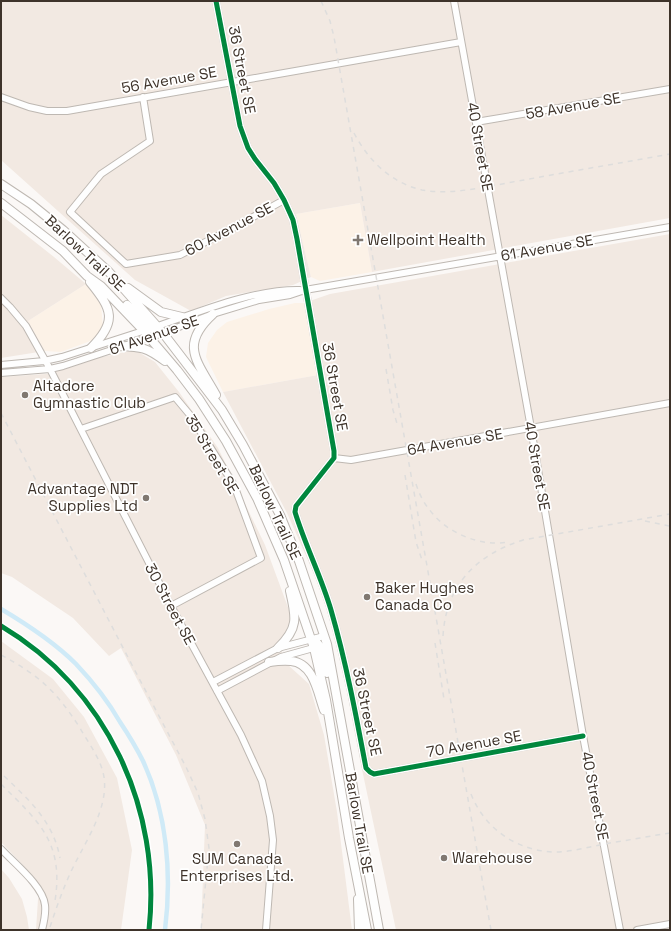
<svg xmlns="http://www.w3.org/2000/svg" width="671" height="931" viewBox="0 0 671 931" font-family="'Space Grotesk',sans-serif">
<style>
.commercial{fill:#fcf2e7}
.built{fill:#f2e9e2}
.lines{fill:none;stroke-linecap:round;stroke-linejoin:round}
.canal{stroke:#cfeaf7;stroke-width:4.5}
.minor-casing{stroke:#beb8b2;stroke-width:8}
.major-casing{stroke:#beb8b2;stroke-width:10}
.minor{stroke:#fefefe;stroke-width:6}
.major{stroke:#fefefe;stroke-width:8}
.rail{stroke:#dedddc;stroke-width:1.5;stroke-dasharray:5 5;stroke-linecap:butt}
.cycleway-casing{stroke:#fff;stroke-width:8}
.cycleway{stroke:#00873e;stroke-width:5}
.poi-dot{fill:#807871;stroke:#fff;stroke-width:1.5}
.labels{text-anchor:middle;stroke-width:3.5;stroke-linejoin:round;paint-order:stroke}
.street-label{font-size:15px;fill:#3e332a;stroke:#fff}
.poi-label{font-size:15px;fill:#3e332a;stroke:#fff;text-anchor:start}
</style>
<rect width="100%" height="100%" fill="#fbf8f6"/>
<path class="commercial" d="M360 203 372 272 320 281 311 277 296 214Z
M86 284 101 305 103 327 93 340 61 352 45 351 28 321Z
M295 303H304L318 375 223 392 206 357 208 343 217 330 227 322 269 309Z"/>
<path class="built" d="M1 1H670V218L372 272 360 203 296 214 311 277 293 285 226 296 191 311 135 280 1 160Z
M1 215 54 257 86 284 28 321 45 351 1 358Z
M670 234V930H396L360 760 337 639 318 583 287 513 223 392 318 375 304 303 330 294Z
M135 350 155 362 179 392 218 448 265 545 289 610 291 629 277 642 288 665 309 684 324 735 337 812 352 930H201L205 825 176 755 121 648 109 656 73 618 12 577 1 573V377L46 374 97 358Z
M1 641 53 679 84 717 117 778 132 850 121 930H36L38 899 44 892 22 864 1 842Z
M1 869 9 878 22 899 27 917 29 930H1Z"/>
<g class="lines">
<path class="canal" d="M1 609C28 625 54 642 76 664 93 682 108 701 120 722 128 734 136 747 143 761 167 813 172 874 165 930"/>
<g class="minor-casing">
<path id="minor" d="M216 1 240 126 248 148 255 159 274 183 284 200 293 220 297 239 334 451V458L296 506 295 512C305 545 321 576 331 610 346 662 356 715 366 768L370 772 374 774 583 736
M454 1 531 428 583 736 620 930
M1 97 29 107 47 111H67C198 87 330 66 461 42
M143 97 150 141 101 174 70 212 126 264 180 255 233 228 284 200
M476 122 670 89
M1 298 10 307 26 326 50 369 171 606 241 735 262 781 270 816 273 840 266 930
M155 327C199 312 253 289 300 290
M1 365 44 361 62 357 146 330
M1 373 50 369 63 366 163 333 213 314 259 300 290 295 305 290 670 227
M81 429 175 397 190 415 234 485 261 558 171 606
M334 458 351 460 670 403
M213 682 278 648 324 636
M217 691 281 657 317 647
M1 849C14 863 43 886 45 905 46 913 44 922 42 930
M637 930 670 924"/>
</g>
<g class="major-casing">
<path id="major" d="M1 184 31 204 63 230 109 272 163 333 222 410 243 445 280 515 299 561 327 644 379 930
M1 203 63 251 87 276 101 286 143 330 177 370 199 399 226 441 257 498 284 560 314 648 326 700 349 838 367 930
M90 282C112 309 118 321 91 348
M128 288 161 312 182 317
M127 305 151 328 158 333
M213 314C179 345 197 361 216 395
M119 346C142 347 146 347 165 361
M311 639C323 642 324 663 327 673
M278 648C299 628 296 617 290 591
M269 662C276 661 284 660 291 661 314 663 318 694 324 710
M358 899 359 930"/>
</g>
<use href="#minor" class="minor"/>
<use href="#major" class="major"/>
<path class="rail" d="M321 1 330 21 334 37 491 930
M354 133C368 160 391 183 422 190 452 196 493 185 524 180 572 171 621 163 670 154
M386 369 393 410 398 427
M1 413 132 665 186 767 198 793 205 819 209 848 201 930
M405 475 416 542 422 560
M416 484C419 493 423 502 429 509 446 533 480 547 508 542
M645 521 669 526
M443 636C446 585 476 555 523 540L670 514
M435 643 444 699
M1 655C39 675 57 692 80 728 89 744 101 759 104 777 109 811 82 846 69 876 61 894 55 912 49 930
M4 776C30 801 53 821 60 858
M1 784C39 822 64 842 55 901
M471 794C485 830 520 853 559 852 576 851 593 846 610 843 630 840 650 836 670 833"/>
<g class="cycleway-casing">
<path id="cycleway" d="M216 1 240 126 248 148 255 159 274 183 284 200 293 220 297 239 334 451V458L296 506 295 512C305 545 321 576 331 610 346 662 356 715 366 768L370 772 374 774 583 736
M1 626C107 689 162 809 149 930"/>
</g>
<use href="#cycleway" class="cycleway"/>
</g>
<g class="poi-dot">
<path d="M356 234h4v4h4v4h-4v4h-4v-4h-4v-4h4z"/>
<circle cx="25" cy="395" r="4"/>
<circle cx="146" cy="498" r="4"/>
<circle cx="367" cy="597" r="4"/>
<circle cx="237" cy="844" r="4"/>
<circle cx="444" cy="858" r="4"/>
</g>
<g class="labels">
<g class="street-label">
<text transform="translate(242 70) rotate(79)" y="5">36 Street SE</text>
<text transform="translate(169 80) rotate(-10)" y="5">56 Avenue SE</text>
<text transform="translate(573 106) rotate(-10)" y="5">58 Avenue SE</text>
<text transform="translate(480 147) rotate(80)" y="5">40 Street SE</text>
<text transform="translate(229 229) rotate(-28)" y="5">60 Avenue SE</text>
<text transform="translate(547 248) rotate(-10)" y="5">61 Avenue SE</text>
<text transform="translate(85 253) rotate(43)" y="5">Barlow Trail SE</text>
<text transform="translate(154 335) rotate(-19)" y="5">61 Avenue SE</text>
<text transform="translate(335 387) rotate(80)" y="5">36 Street SE</text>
<text transform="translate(455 442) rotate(-10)" y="5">64 Avenue SE</text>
<text transform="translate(212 454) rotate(59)" y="5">35 Street SE</text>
<text transform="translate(537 466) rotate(80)" y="5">40 Street SE</text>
<text transform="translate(275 512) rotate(65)" y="5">Barlow Trail SE</text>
<text transform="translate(170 604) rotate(62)" y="5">30 Street SE</text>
<text transform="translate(367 712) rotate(78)" y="5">36 Street SE</text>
<text transform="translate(474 744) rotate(-10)" y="5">70 Avenue SE</text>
<text transform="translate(595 796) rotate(79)" y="5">40 Street SE</text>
<text transform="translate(359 823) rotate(80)" y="5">Barlow Trail SE</text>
</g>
<g class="poi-label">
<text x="367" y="245">Wellpoint Health</text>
<text x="33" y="391">Altadore<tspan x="33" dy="17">Gymnastic Club</tspan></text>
<text x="138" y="494" text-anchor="end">Advantage NDT<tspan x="138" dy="17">Supplies Ltd</tspan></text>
<text x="375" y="593">Baker Hughes<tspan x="375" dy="17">Canada Co</tspan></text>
<text x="452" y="863">Warehouse</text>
<text x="237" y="864" text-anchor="middle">SUM Canada<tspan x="237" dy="17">Enterprises Ltd.</tspan></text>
</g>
</g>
<rect width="671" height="931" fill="none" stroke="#3e332a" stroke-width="4"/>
</svg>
